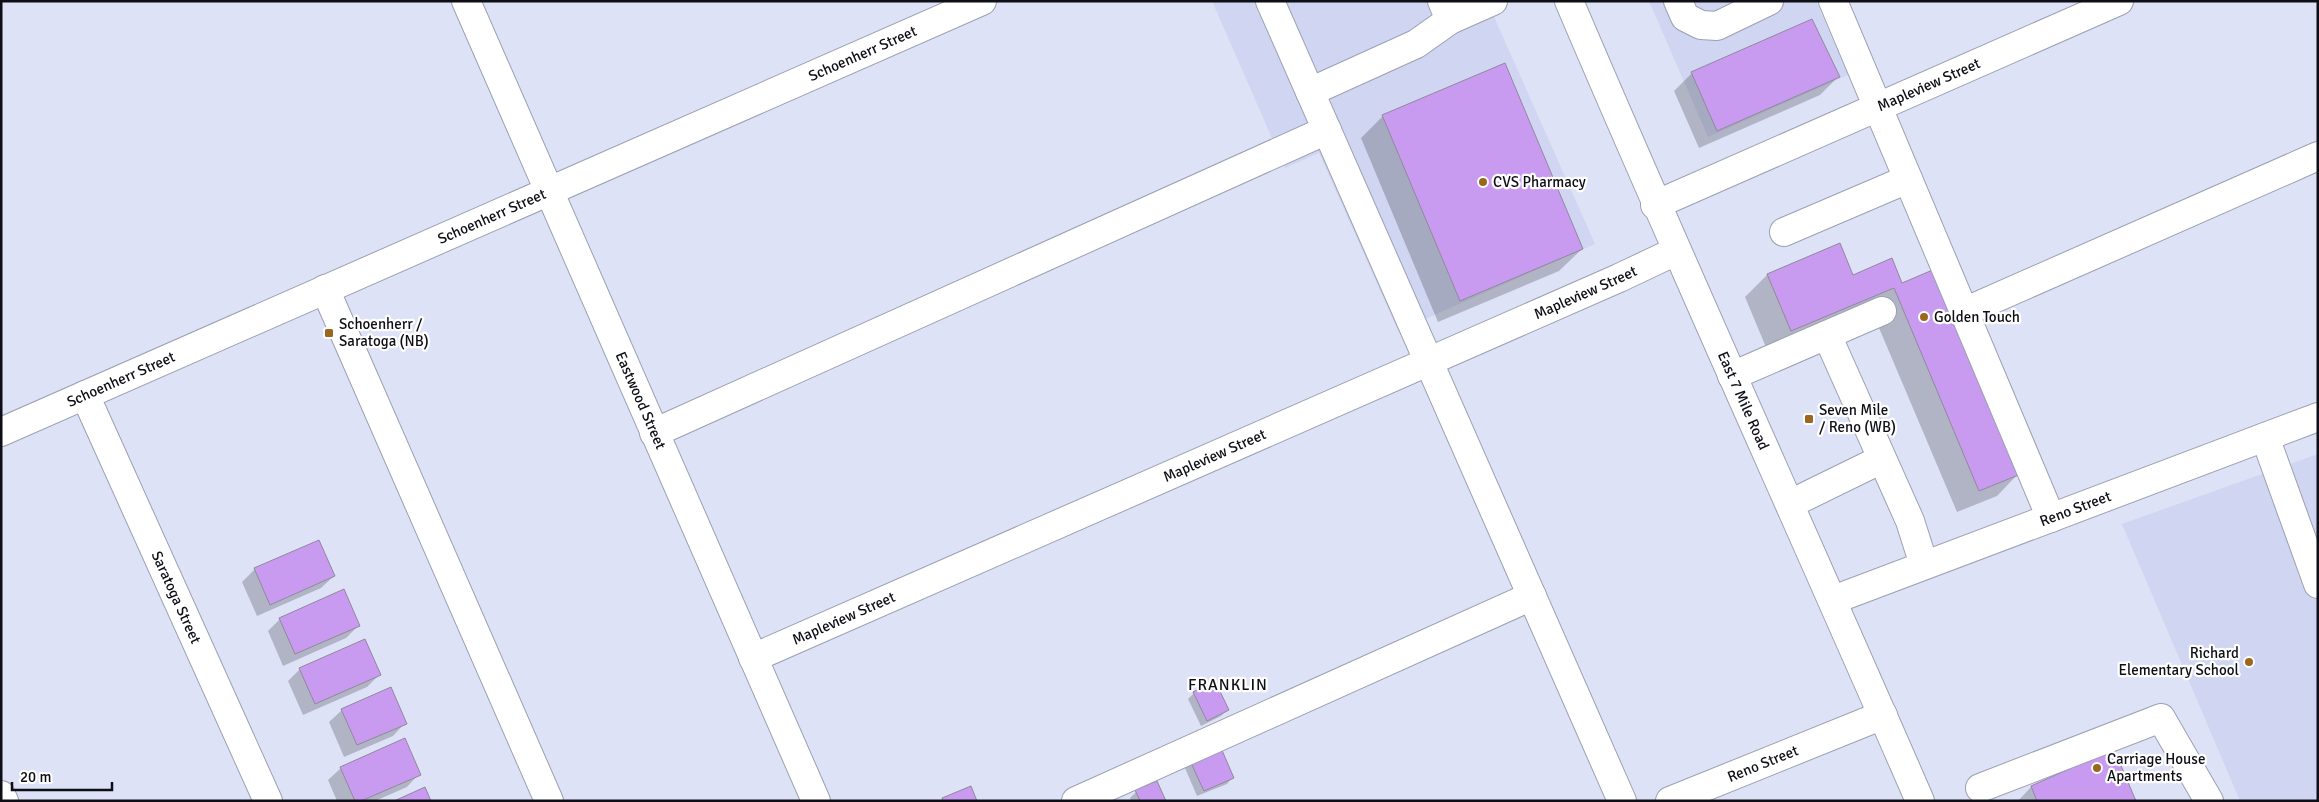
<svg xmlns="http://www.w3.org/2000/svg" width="2319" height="802" viewBox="0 0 2319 802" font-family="Signika,sans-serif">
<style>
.built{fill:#d0d5f1}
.shadow{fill:#0003}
.building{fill:#c89bf0;stroke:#91889b}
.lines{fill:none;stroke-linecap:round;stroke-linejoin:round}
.minor-casing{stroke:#9ca0b4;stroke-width:30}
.minor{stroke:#fff;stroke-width:28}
.poi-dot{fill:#9b671e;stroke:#fff;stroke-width:2}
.labels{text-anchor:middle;stroke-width:4.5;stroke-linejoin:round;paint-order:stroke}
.street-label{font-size:15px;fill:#0e0f16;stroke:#fff}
.poi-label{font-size:15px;fill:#0e0f16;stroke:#fff;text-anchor:start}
.neighbourhood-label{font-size:16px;letter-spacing:1px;fill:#0e0f16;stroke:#fff}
</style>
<rect width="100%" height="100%" fill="#dee2f7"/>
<path class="built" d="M1212 1H1487L1595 244 1398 331 1319 153 1285 168Z
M1649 1H1816L1848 75 1708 137Z
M2318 454V801H2240L2122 524Z"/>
<path class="shadow" d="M1692 73 1838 77 1820 95 1699 148 1674 91Z
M1383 116 1582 249 1559 271 1438 322 1361 138Z
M1767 275 1853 276 1902 285 2019 473 1997 496 1957 512 1871 309 1768 352 1745 297Z
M255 569 334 576 321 588 257 616 242 582Z
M280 619 359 625 346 638 283 666 268 631Z
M300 669 379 675 367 687 303 715 288 681Z
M1194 693 1227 710 1221 716 1201 726 1188 699Z
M342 710 405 723 393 736 344 757 329 722Z
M2113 751 2135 801H2018L2031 787Z
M1191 762 1233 777 1227 784 1197 796 1185 768Z
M341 768 419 774 407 787 375 801H337L328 780Z
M1136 792 1165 801H1131L1130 798Z"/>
<path class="building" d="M1812 19 1840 77 1717 131 1691 72Z
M1505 63 1583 249 1460 301 1382 115Z
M1840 243 1853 275 1892 258 1902 283 1935 269 2021 474 1979 491 1894 288 1791 331 1767 274Z
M319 540 335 576 270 605 254 568Z
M344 589 360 626 295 654 279 618Z
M365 639 381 675 315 704 299 668Z
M1215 681 1229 710 1207 721 1193 692Z
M391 687 407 724 357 745 341 709Z
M405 738 421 775 361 801H355L340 767Z
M1221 748 1234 778 1204 791 1190 761Z
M2114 749 2136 801H2037L2031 786Z
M1157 781 1166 801H1140L1135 790Z
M971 786 977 801H943L942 798Z
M425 787 431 801H394Z"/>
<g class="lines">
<g class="minor-casing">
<g id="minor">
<path id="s1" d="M466 1 816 801"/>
<path d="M1270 1 1622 801"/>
<path d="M1442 1 1450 20 1493 1"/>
<path id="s2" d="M1569 1C1683 269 1804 534 1920 801"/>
<path d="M1678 1 1685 17 1701 25 1717 26 1769 1"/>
<path d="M1833 1 2051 518"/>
<path d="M1310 92 1416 44 1450 20"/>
<path id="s3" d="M1655 205 2119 1"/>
<path d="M1784 232 1908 179"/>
<path d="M325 289 549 801"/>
<path d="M1964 312 2318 156"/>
<path d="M1827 335 1910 521 1924 565"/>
<path d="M1732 376 1882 311"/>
<path id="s4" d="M85 395 268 801"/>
<path id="s5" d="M1 432 982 1"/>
<path d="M654 433 1327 130"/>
<path d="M2265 437 2318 584"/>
<path d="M1790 504 1882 459"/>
<path id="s6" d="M1833 600 2318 417"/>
<path id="s7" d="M753 658 1619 278 1676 251"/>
<path d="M1980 788 2161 718 2209 801"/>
<path d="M1 795 4 801"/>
<path d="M1076 801 1532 596"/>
<path id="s8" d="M1670 801 1883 715"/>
</g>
</g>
<use href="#minor" class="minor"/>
</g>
<g class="poi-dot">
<circle cx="1483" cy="182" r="5"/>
<circle cx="1924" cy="317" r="5"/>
<rect x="324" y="328" width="10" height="10" rx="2.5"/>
<rect x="1804" y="414" width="10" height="10" rx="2.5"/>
<circle cx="2249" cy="662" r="5"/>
<circle cx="2097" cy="768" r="5"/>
</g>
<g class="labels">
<g class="street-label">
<text dy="5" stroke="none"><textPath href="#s5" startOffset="941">Schoenherr Street</textPath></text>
<text dy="5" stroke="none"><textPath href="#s3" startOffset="299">Mapleview Street</textPath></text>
<text dy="5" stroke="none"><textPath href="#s5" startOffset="536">Schoenherr Street</textPath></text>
<text dy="5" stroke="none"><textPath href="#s7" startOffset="909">Mapleview Street</textPath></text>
<text dy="5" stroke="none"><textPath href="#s5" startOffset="131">Schoenherr Street</textPath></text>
<text dy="5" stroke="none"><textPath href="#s1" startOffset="436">Eastwood Street</textPath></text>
<text dy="5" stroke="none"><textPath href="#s2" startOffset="436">East 7 Mile Road</textPath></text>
<text dy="5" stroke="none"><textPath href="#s7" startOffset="504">Mapleview Street</textPath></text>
<text dy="5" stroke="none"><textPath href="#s6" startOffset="259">Reno Street</textPath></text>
<text dy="5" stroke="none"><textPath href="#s4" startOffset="222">Saratoga Street</textPath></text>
<text dy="5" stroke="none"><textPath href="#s7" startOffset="99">Mapleview Street</textPath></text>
<text dy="5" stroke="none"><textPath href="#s8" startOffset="100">Reno Street</textPath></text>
</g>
<g class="poi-label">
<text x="1493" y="187">CVS Pharmacy</text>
<text x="1934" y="322">Golden Touch</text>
<text x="339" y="329">Schoenherr /<tspan x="339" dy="17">Saratoga (NB)</tspan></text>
<text x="1819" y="415">Seven Mile<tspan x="1819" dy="17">/ Reno (WB)</tspan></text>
<text x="2239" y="658" text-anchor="end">Richard<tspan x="2239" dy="17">Elementary School</tspan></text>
<text x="2107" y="764">Carriage House<tspan x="2107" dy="17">Apartments</tspan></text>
</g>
<g class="neighbourhood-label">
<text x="1228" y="690">FRANKLIN</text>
</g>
</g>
<rect width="2319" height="802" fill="none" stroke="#0e0f16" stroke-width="5"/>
<path d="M12 782v8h100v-8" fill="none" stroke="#0e0f16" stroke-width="2.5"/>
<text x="20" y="782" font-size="15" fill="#0e0f16" stroke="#ffffff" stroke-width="4" paint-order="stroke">20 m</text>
</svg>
